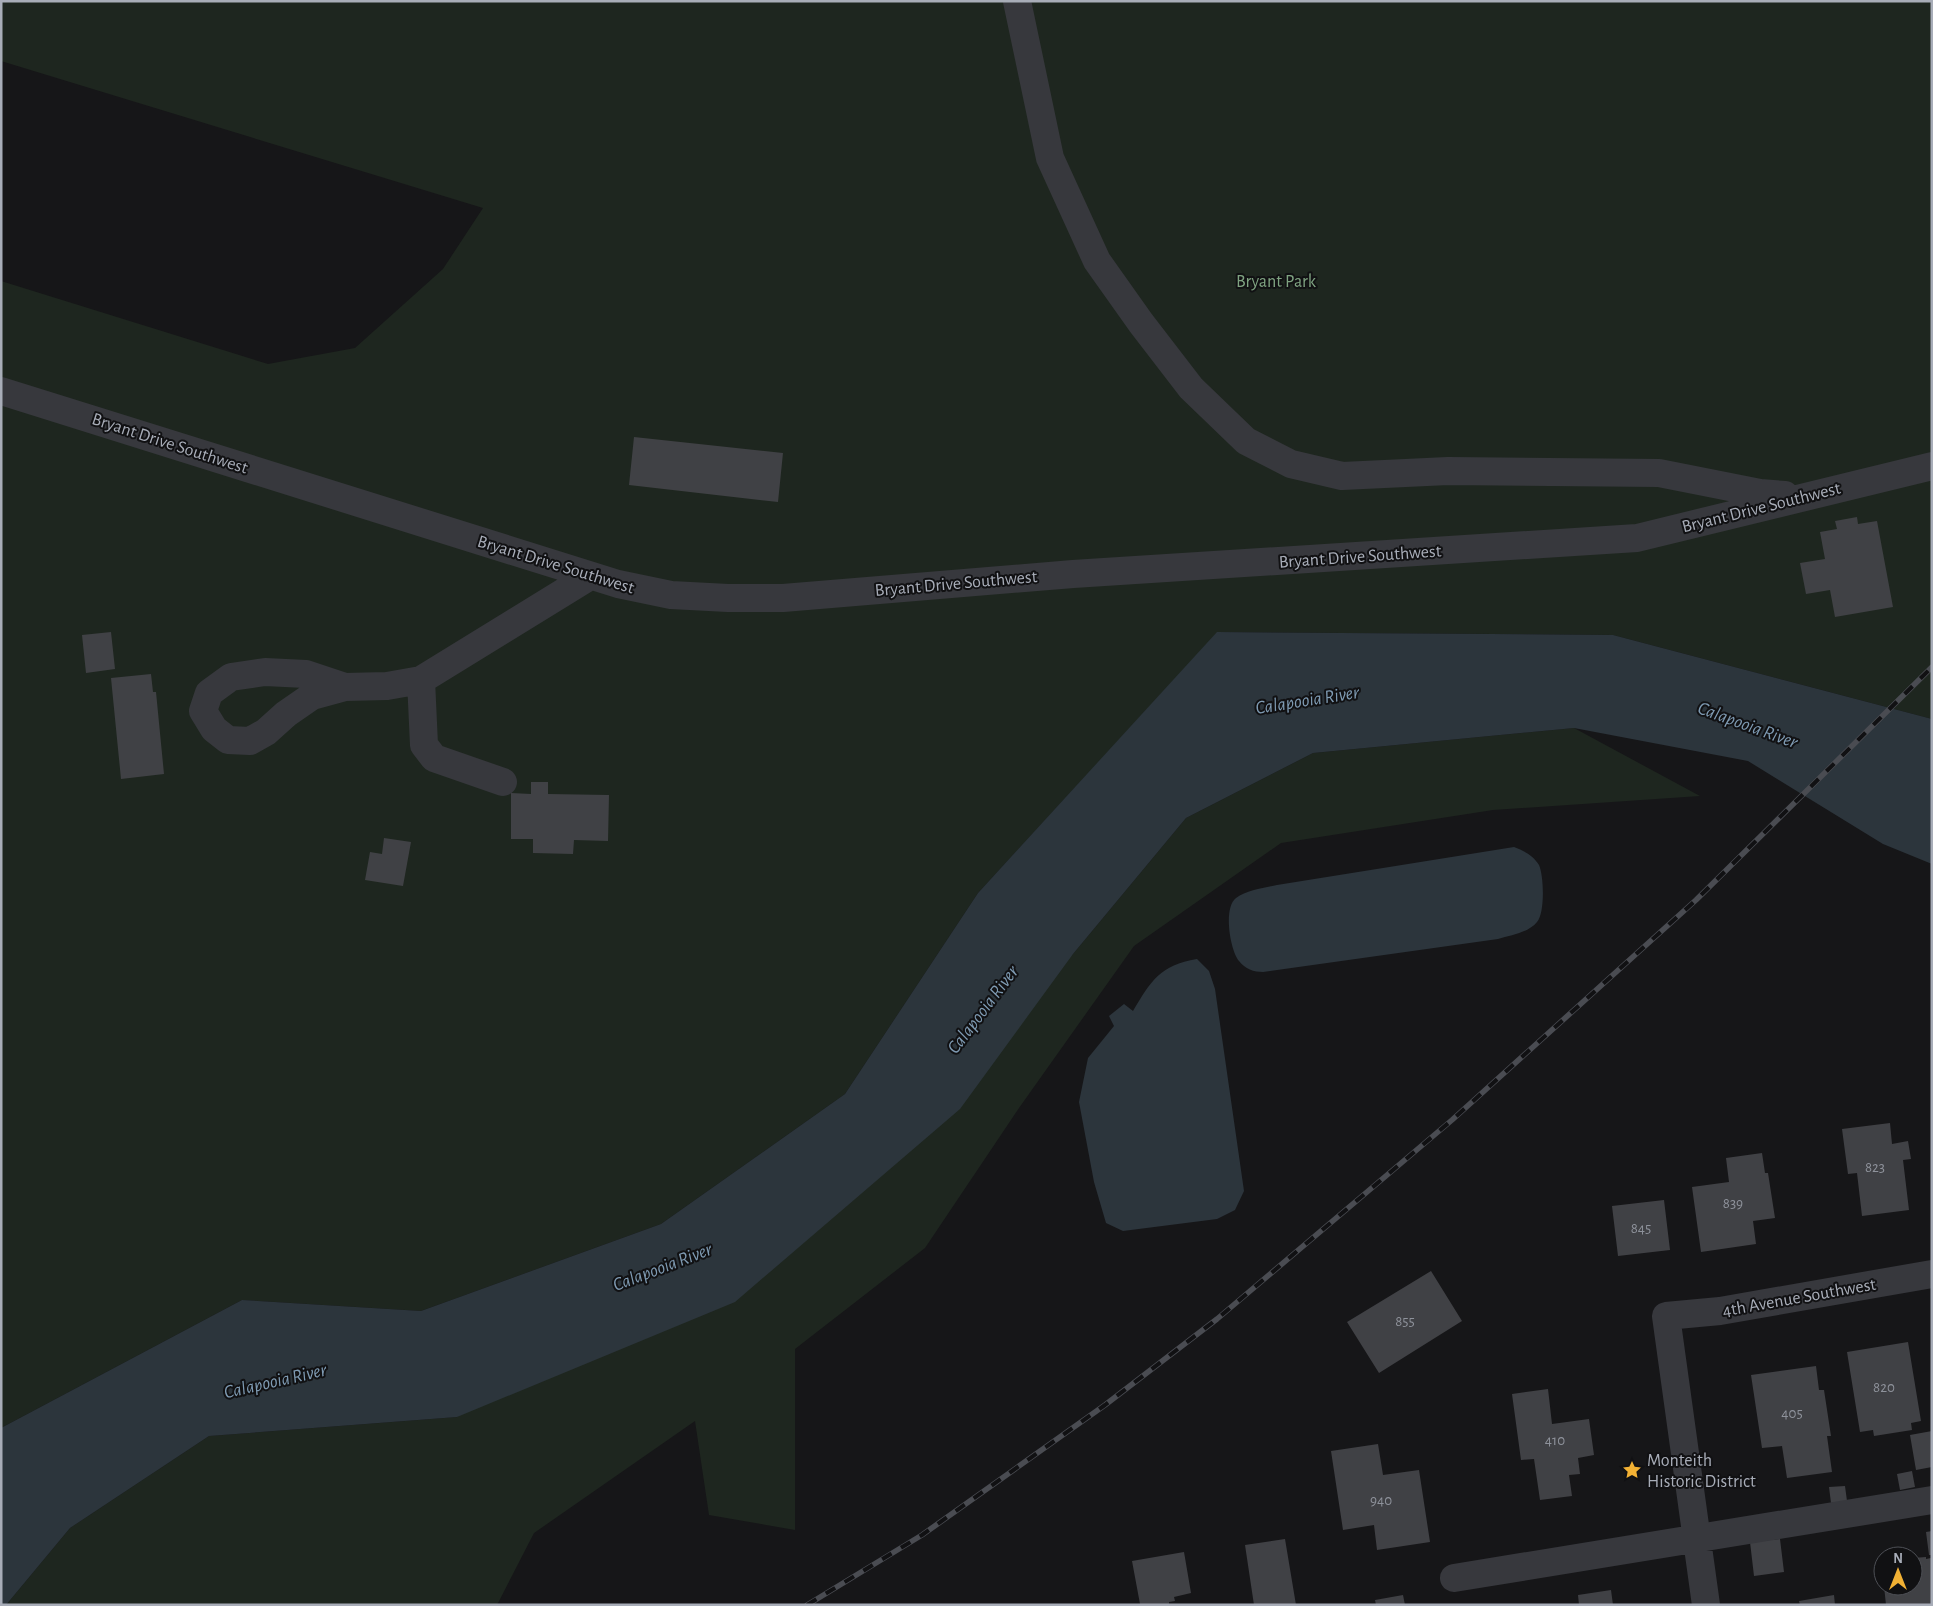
<svg xmlns="http://www.w3.org/2000/svg" width="1933" height="1606" viewBox="0 0 1933 1606" font-family="'Alegreya Sans',sans-serif">
<style>
.green{fill:#1e261f}
.water{fill:#2c353c}
.building{fill:#404145}
.lines{fill:none;stroke-linecap:round;stroke-linejoin:round}
.minor{stroke:#37383d;stroke-width:28}
.rail-casing{stroke:#4a4c52;stroke-width:5.5}
.rail{stroke:#111113;stroke-width:4;stroke-dasharray:11;stroke-linecap:butt}
.labels{text-anchor:middle;stroke-width:4;stroke-linejoin:round;paint-order:stroke}
.number-label{font-size:15px;fill:#8e929b}
.park-label{font-size:18px;fill:#7fa381;stroke:#111113}
.street-label{font-size:18px;fill:#a8adb8;stroke:#111113}
.poi-label{font-size:18px;fill:#a8adb8;stroke:#111113;text-anchor:start}
.water-label{font-size:19px;font-style:italic;fill:#7f9bb3;stroke:#111113}
</style>
<rect width="100%" height="100%" fill="#161618"/>
<path class="green" d="M1 1H1932V719L1613 635 1218 632 978 893 845 1094 661 1224 421 1311 242 1300 1 1428V281L268 364 355 348 443 269 483 208 1 61Z
M1574 728 1700 796 1493 810 1281 843 1134 946 1019 1108 925 1248 795 1349V1530L709 1515 695 1421 534 1533 497 1605H6L70 1528 209 1436 457 1417 1073 954 1186 818 1313 753Z"/>
<path class="water" d="M1217 632 1613 635 1932 719V864L1883 844 1748 761 1574 728 1313 753 1186 818 1073 954 960 1109 735 1302 457 1417 209 1436 70 1528 6 1605H1V1428L242 1300 421 1311 661 1224 845 1094 978 893Z
M1514 847C1524 851 1533 855 1539 865 1544 876 1545 913 1537 922 1528 933 1511 935 1498 939L1263 972C1254 972 1245 969 1239 961 1230 950 1223 908 1236 898 1247 890 1264 888 1277 885Z
M1197 959 1209 971 1215 989 1244 1191 1235 1210 1217 1219 1123 1231 1106 1223 1094 1182 1079 1102 1088 1058 1114 1026 1109 1016 1124 1004 1133 1011C1151 981 1160 965 1197 959Z"/>
<path class="building" d="M634 437 783 453 778 502 629 485Z
M1857 517 1858 524 1877 521 1893 607 1835 617 1830 590 1806 594 1800 563 1825 559 1820 532 1837 529 1835 521Z
M111 632 115 669 86 673 82 635Z
M151 674 153 692H156L164 774 121 779 111 678Z
M531 782H548V794L609 795 608 841 574 840 573 854 533 853V839H511V793L531 794Z
M384 838 411 842 403 886 365 880 370 852 382 854Z
M1890 1123 1892 1144 1908 1141 1911 1159 1903 1160 1909 1210 1862 1216 1857 1173 1848 1174 1842 1129Z
M1762 1153 1765 1173H1768L1775 1218 1753 1221 1756 1244 1701 1252 1692 1187 1729 1182 1726 1158Z
M1664 1200 1670 1250 1618 1256 1612 1206Z
M1431 1271 1462 1321 1379 1373 1347 1322Z
M1908 1342 1921 1421 1911 1423 1912 1430 1874 1436 1873 1430 1860 1432 1847 1352Z
M1816 1366 1819 1390H1824L1831 1436H1827L1832 1472 1787 1478 1782 1446 1762 1448 1751 1375Z
M1548 1389 1552 1424 1589 1419 1594 1455 1578 1458 1580 1474 1569 1475 1572 1496 1540 1500 1534 1459 1521 1460 1512 1394Z
M1932 1431V1467L1916 1470 1910 1435Z
M1378 1444 1383 1475 1419 1470 1430 1542 1377 1550 1374 1525 1343 1530 1331 1451Z
M1912 1471 1915 1487 1900 1490 1897 1474Z
M1845 1486 1847 1501 1831 1503 1829 1487Z
M1932 1531V1555H1929L1926 1532Z
M1285 1539 1296 1605H1254L1245 1545Z
M1780 1539 1784 1572 1754 1576 1750 1542Z
M1184 1552 1191 1593 1174 1597 1175 1601 1169 1602V1605L1140 1604 1132 1561Z
M1883 1556V1573H1882L1880 1557Z
M1926 1557V1559L1931 1558 1932 1562V1605H1886L1884 1586H1913V1558Z
M1611 1590 1613 1605H1579L1578 1595Z
M1403 1595 1405 1605H1376L1375 1600Z
M1834 1595 1835 1605H1800L1799 1601Z"/>
<g class="lines">
<path class="minor" d="M1017 1 1050 158 1097 261 1141 323 1191 388 1246 441 1291 464 1342 476 1448 471 1659 473 1760 493 1785 495
M1 391 618 584 671 595 728 598H783L1073 574 1637 538 1932 466
M421 680 424 745 434 758 503 782
M345 687 306 674 265 672 231 677 209 693 203 711 214 729 228 740 250 741 266 732 286 714 312 696 345 687 387 686 421 680 590 576
M1454 1578 1932 1500
M1706 1605 1666 1316 1720 1311 1932 1274"/>
<g class="rail-casing">
<path id="rail" d="M807 1605 922 1535 1105 1405 1217 1319 1452 1120 1696 900 1932 667"/>
</g>
<use href="#rail" class="rail"/>
</g>
<defs>
<g id="sight-bare" transform="scale(1.5)"><path d="M0-6L1.8-2.2L6-1.7L2.9 1.2L3.7 5.4L0 3.3L-3.7 5.4L-2.9 1.2L-6-1.7L-1.8-2.2Z" fill="#f2b134" stroke="#111113" stroke-width="2.5" paint-order="stroke"/></g>
</defs>
<g fill-rule="evenodd">
<use href="#sight-bare" x="1632" y="1470"/>
</g>
<g class="labels">
<g class="number-label">
<text x="1875" y="1172">823</text>
<text x="1733" y="1208">839</text>
<text x="1641" y="1233">845</text>
<text x="1405" y="1326">855</text>
<text x="1884" y="1392">820</text>
<text x="1792" y="1418">405</text>
<text x="1555" y="1445">410</text>
<text x="1381" y="1505">940</text>
</g>
<g class="park-label">
<text x="1276" y="287">Bryant Park</text>
</g>
<g class="street-label">
<text transform="translate(170 443) rotate(18)" y="6">Bryant Drive Southwest</text>
<text transform="translate(1761 507) rotate(-14)" y="6">Bryant Drive Southwest</text>
<text transform="translate(1360 556) rotate(-4)" y="6">Bryant Drive Southwest</text>
<text transform="translate(556 564) rotate(17)" y="6">Bryant Drive Southwest</text>
<text transform="translate(956 583) rotate(-5)" y="6">Bryant Drive Southwest</text>
<text transform="translate(1799 1297) rotate(-10)" y="6">4th Avenue Southwest</text>
</g>
<g class="poi-label">
<text x="1647" y="1466">Monteith<tspan x="1647" dy="21">Historic District</tspan></text>
</g>
<g class="water-label">
<text transform="translate(1307 699) rotate(-9)" y="7">Calapooia River</text>
<text transform="translate(1748 724) rotate(20)" y="7">Calapooia River</text>
<text transform="translate(982 1009) rotate(-53)" y="7">Calapooia River</text>
<text transform="translate(662 1266) rotate(-21)" y="7">Calapooia River</text>
<text transform="translate(275 1380) rotate(-13)" y="7">Calapooia River</text>
</g>
</g>
<rect width="1933" height="1606" fill="none" stroke="#a8adb8" stroke-width="5"/>
<g transform="translate(1898 1571)"><circle r="24" fill="#111113" stroke="#4d4f55"/>
<path d="M0-4L9 19L0 12L-9 19Z" fill="#f2b134"/>
<text y="-8" font-size="14" font-weight="bold" text-anchor="middle" fill="#a8adb8">N</text>
</g>
</svg>
